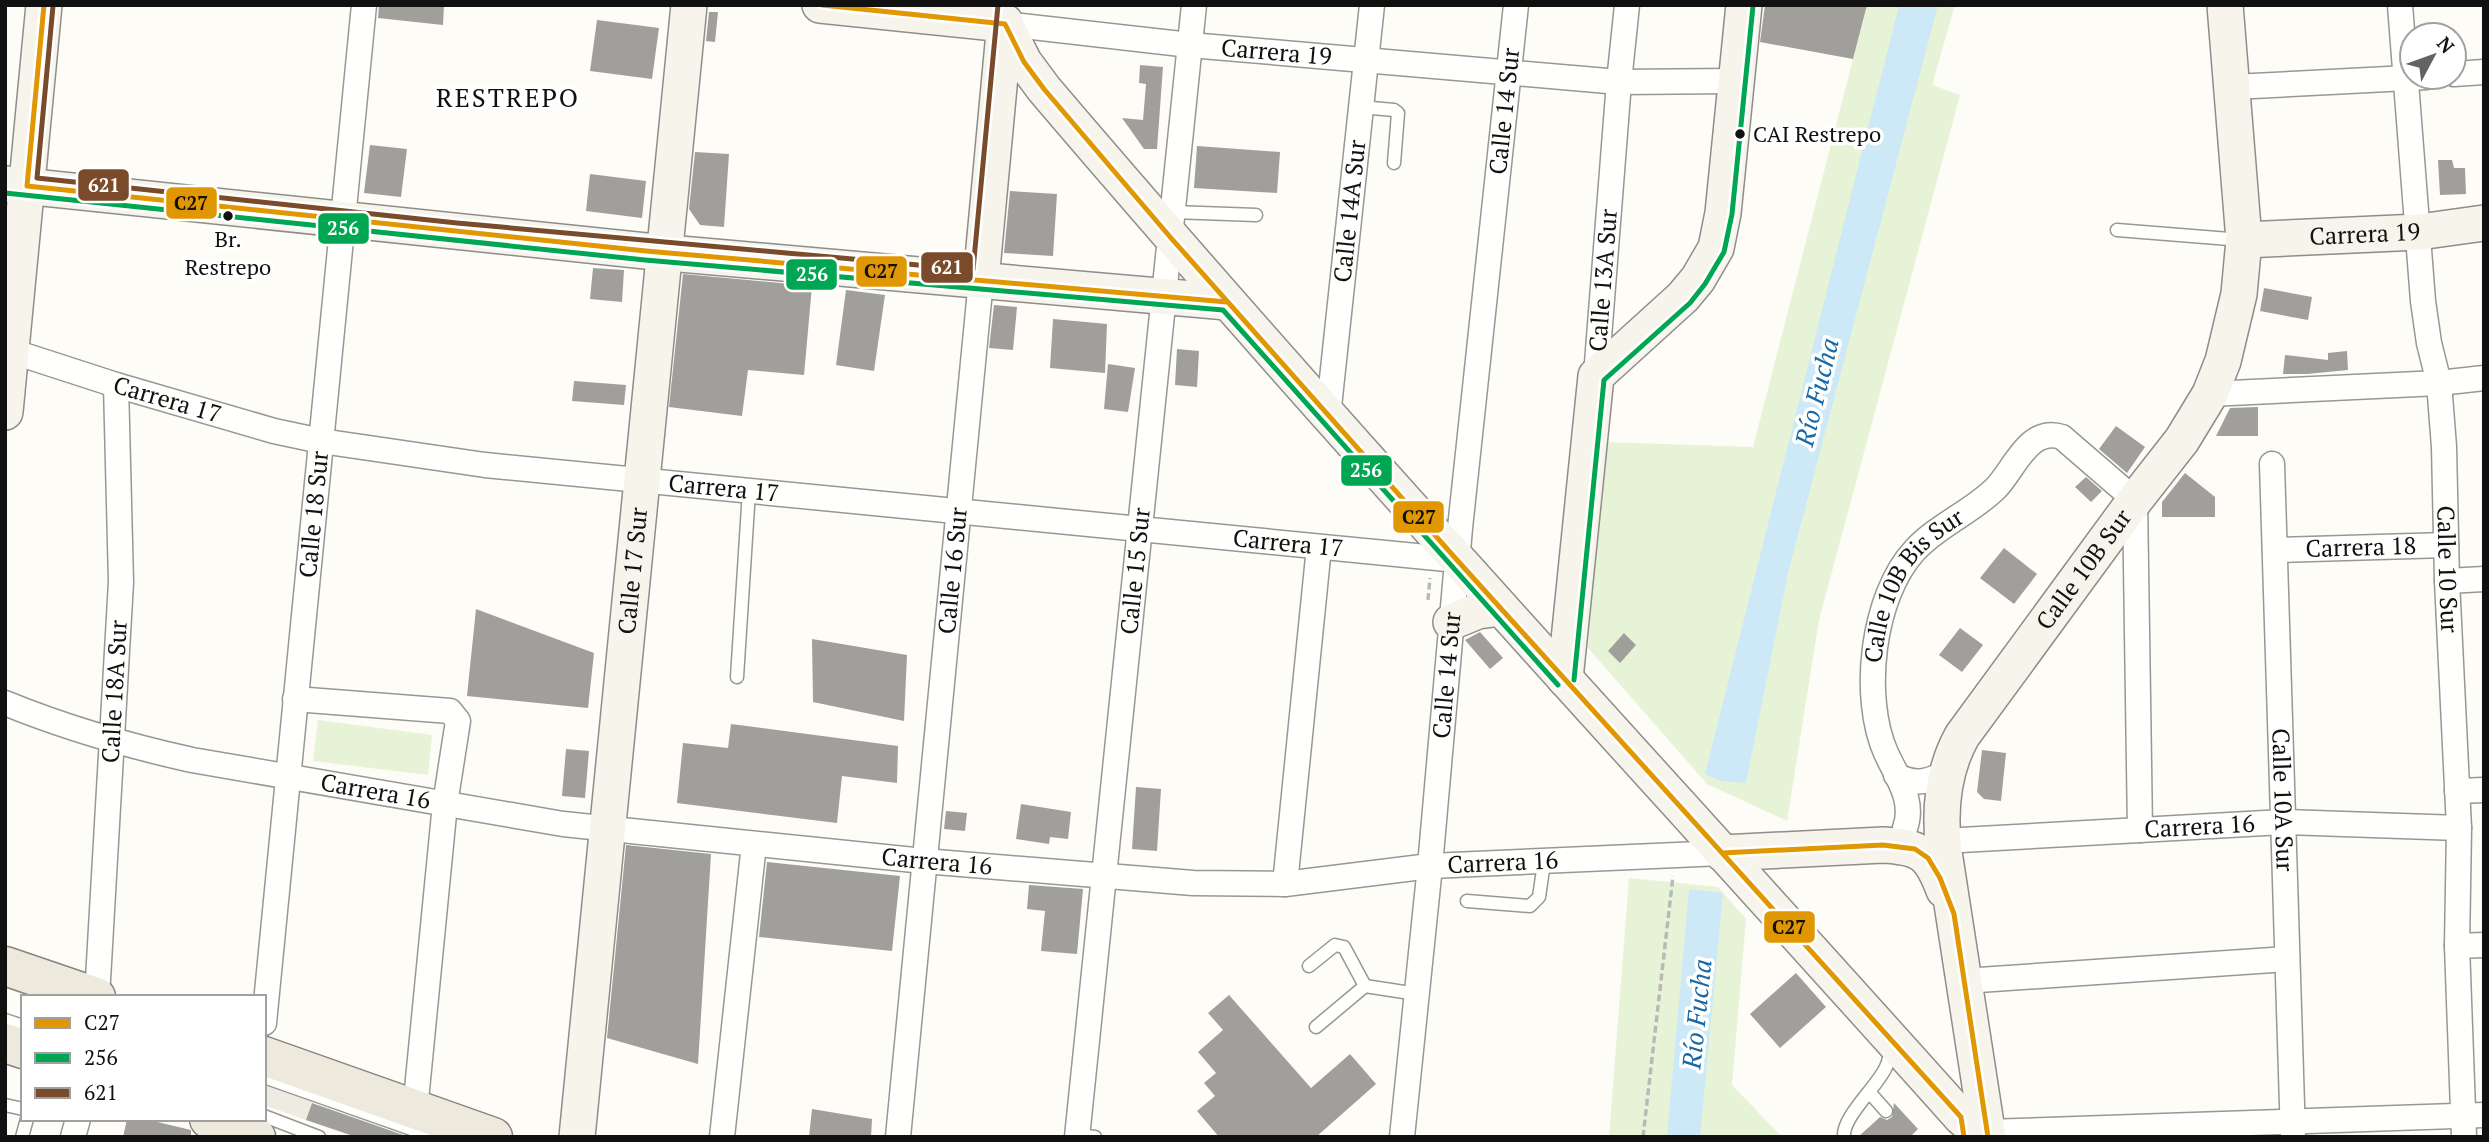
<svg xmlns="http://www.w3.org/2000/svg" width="2489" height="1142" viewBox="0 0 2489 1142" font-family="'PT Serif',serif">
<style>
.green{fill:#e7f3d7}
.plaza{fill:#edebe2}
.water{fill:#cde8f7}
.building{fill:#a19f9c}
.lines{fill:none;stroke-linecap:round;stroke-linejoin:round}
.lane-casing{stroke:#979795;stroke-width:15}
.street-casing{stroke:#979795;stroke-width:27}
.secondary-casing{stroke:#8e8d8b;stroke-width:38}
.primary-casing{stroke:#858482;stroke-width:41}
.path{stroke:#b9b9b8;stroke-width:3.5;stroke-dasharray:7 3.5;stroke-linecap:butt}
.lane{stroke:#fffffe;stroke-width:12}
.street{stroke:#fffffe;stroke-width:24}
.secondary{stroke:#f6f4eb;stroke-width:35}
.primary{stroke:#ede9dc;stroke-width:38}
.bus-1-casing{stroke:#fff;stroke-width:10}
.bus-2-casing{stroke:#fff;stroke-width:10}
.bus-3-casing{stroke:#fff;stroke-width:10}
.bus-1{stroke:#e09702;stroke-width:5}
.bus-2{stroke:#00a651;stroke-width:5}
.bus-3{stroke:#7a4b2a;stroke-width:5}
.bus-dot{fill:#111;stroke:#fff;stroke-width:2.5}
.labels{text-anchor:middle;stroke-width:7;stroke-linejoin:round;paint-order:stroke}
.bus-label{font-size:22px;fill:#111;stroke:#fff;text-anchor:start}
.street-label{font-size:24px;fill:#111;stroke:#fff}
.neighbourhood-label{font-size:26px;letter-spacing:2px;fill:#111;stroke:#fff}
.water-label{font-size:26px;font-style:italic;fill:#1768a6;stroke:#fff}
.line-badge{stroke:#fff;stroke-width:2.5}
.badge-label{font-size:19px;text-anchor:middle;font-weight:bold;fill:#fff}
.pale-badge-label{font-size:19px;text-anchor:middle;font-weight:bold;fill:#111}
</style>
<rect width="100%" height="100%" fill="#fdfcf7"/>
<path class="green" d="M1867 5H1955L1932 85 1960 95 1819 620 1787 821 1707 784 1588 648 1602 442 1753 447Z
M318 720 432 735 428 775 313 761Z
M1629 878 1718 887 1746 919 1732 1085 1782 1137H1609Z"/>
<path class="plaza" d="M264 1085 312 1102 306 1120 264 1105Z"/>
<path class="water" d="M1899 5H1938L1788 573 1746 783 1721 781 1705 774Z
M1689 889 1723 893 1700 1137H1667Z"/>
<path class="building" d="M379 5H444L443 25 378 18Z
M1765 5H1867L1853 59 1760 42Z
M709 12H718L715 42 706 41Z
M597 20 659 28 652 79 590 71Z
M1140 65 1163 67 1157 149H1144L1122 118 1143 120 1146 84 1139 83Z
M370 145 407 149 401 197 364 193Z
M1197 146 1280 152 1277 193 1194 188Z
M695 152 729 154 724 227 700 225 689 209Z
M2438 160H2452L2454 168H2465L2466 194 2440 195Z
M590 174 646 181 642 218 586 211Z
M1010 191 1057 194 1053 256 1004 253Z
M593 268 624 270 622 302 590 299Z
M683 274 812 286 804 375 748 370 742 416 669 407Z
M2264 288 2312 297 2308 320 2260 311Z
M846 290 885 295 874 371 836 365Z
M994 305 1017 307 1013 350 989 348Z
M1053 319 1107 324 1105 373 1050 368Z
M1177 349 1199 351 1197 387 1175 385Z
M2347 351 2348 370 2307 374H2283L2285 355 2328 360V353Z
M1108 364 1135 368 1128 412 1104 409Z
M574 381 626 385 624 405 572 401Z
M2258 407V436H2216L2230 408Z
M2116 426 2145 447 2127 473 2099 449Z
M2185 473 2215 497V517H2162V502Z
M2086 477 2102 491 2091 502 2075 487Z
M2004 548 2037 574 2014 604 1980 578Z
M476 609 594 653 588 708 467 696Z
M1960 628 1983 645 1962 672 1939 655Z
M1480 632 1503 658 1490 669 1465 640Z
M1624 633 1636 645 1620 663 1608 651Z
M812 639 907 655 904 721 813 702Z
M731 724 898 746 897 783 842 776 837 823 677 803 683 743 728 748Z
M566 749 589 751 585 798 562 796Z
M1982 750 2006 753 2001 801 1984 799 1977 792Z
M1136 787 1161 789 1157 851 1132 849Z
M1021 804 1071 812 1068 839 1050 837 1049 844 1016 839Z
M946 811 967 813 965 831 944 829Z
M626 845 711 854 698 1064 607 1038Z
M767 862 900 876 892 951 759 937Z
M1029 885 1083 889 1077 954 1041 951 1045 911 1027 909Z
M1796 973 1826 1007 1780 1048 1750 1014Z
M1229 995 1311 1088 1350 1054 1376 1084 1316 1137H1219L1197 1111 1215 1096 1204 1083 1216 1073 1198 1052 1223 1030 1208 1013Z
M312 1103 406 1136V1137H356L306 1120Z
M1894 1103 1918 1129 1910 1137H1858L1880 1117 1887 1120 1892 1117Z
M812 1109 872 1119 871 1137H809Z
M127 1119H145L191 1130V1137H123Z"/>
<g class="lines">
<g class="lane-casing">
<path id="lane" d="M1361 107 1394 110 1398 113 1394 163
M1173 212 1256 215
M2117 230 2242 240
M737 677 749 491
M1467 901 1530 906 1539 897 1544 863
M1309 966 1335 945 1344 947 1365 986
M5 1020 23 1026
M1316 1027 1365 986 1417 994
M264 1077 434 1137
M1870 1093 1886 1111
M5 1105 23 1109
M264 1116 319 1137
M1077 1135 1095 1137
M22 1137 27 1119
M1844 1137C1842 1117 1877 1087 1886 1067 1889 1061 1890 1053 1892 1046"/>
</g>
<g class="street-casing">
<g id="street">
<path id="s1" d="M2400 5 2423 301 2429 343 2439 383 2444 447 2447 581 2459 828 2457 946 2464 1137"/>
<path id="s2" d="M1005 24 1190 45 1619 82 1736 81"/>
<path d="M2454 74 2484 72"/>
<path d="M2233 87 2427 77"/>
<path id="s3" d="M5 349 116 385 274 431 321 441 485 465 1457 560"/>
<path id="s4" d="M1596 376 1619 82 1627 5"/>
<path d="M2210 394 2439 383 2484 378"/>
<path id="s5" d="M1328 416 1372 5"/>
<path id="s6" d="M2272 464 2293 1137"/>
<path id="s7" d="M2275 550 2446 545"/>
<path d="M2447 581 2484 579"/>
<path d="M295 699 450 711 458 721 445 804 415 1110"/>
<path id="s8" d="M5 703C66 728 129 746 192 760L563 824 924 861 1193 883 1285 884 1430 866 1722 853"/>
<path d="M1896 775C1913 785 1929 783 1945 772"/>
<path d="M2457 791 2484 790"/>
<path id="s9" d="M1905 828C1915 801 1897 777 1886 753 1861 697 1872 596 1915 550 1938 525 1972 512 1996 488 2015 468 2029 426 2062 437L2135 500 2140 830"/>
<path id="s10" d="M1943 841 2283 822 2459 828"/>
<path d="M1285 884 1319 547"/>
<path d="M2457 946 2484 945"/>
<path d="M1964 981 2287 959"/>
<path id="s11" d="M97 997 121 582 116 385"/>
<path id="s12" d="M264 1023 364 5"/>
<path d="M1987 1132 2484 1115"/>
<path d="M73 1137 78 1119"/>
<path d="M722 1137 754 844"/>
<path id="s13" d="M898 1137 981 280"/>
<path id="s14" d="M1077 1137 1194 5"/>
<path id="s15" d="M1402 1137 1430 866 1460 528 1516 5"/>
</g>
</g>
<g class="secondary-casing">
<g id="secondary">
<path d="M820 5 1005 24 1024 62 1044 89C1342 439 1655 775 1961 1117L1970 1125 1987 1132"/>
<path d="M5 184 646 251 1227 302"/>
<path id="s16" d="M2244 240 2419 232 2484 223"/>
<path d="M981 280 1005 22"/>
<path d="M5 412 44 5"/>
<path d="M1451 622 1478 611 1501 608"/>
<path d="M1565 679 1596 376 1683 297 1698 279 1716 248 1723 213 1744 5"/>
<path d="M1722 853 1883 845C1921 847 1930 853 1944 890"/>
<path id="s17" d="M577 1137 689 5"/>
<path id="s18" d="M1988 1137 1944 852C1939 812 1942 772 1962 736L2135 500 2182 440 2210 394 2223 361 2239 294 2244 240 2225 5"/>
</g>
</g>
<g class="primary-casing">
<path id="primary" d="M5 966 96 997
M5 1043 23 1049
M264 1056 493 1137
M209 1119 256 1137"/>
</g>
<path class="path" d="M1428 600 1430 578
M1643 1137 1673 876"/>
<use href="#lane" class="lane"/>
<use href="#street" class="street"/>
<use href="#secondary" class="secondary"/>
<use href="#primary" class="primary"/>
<g class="bus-1-casing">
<path id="bus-1" d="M44 5 27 186 646 251 1227 302
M822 5 1005 24 1024 62 1044 89 1171 238 1457 560 1961 1117 1964 1137
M1722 853 1883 845 1915 849 1928 858 1940 878 1954 914 1988 1137"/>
</g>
<g class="bus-2-casing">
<path id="bus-2" d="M5 193 645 260 1223 310 1558 685
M1574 680 1604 380 1690 303 1705 284 1724 252 1732 214 1753 6"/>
</g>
<g class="bus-3-casing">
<path id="bus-3" d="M53 6 37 178 457 223 973 270 998 5"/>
</g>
<use href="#bus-1" class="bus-1"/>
<use href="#bus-2" class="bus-2"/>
<use href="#bus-3" class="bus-3"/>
</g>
<g class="bus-dot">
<circle cx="1740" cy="134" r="6"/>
<circle cx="228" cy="216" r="6"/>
</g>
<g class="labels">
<g class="bus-label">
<text x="1753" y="142">CAI Restrepo</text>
<text x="228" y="247" text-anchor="middle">Br.<tspan x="228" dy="28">Restrepo</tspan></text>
</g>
<g class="street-label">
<text dy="8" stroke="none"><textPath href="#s2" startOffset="273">Carrera 19</textPath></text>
<text dy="8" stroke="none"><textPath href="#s15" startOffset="1031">Calle 14 Sur</textPath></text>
<text dy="8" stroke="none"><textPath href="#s5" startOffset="206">Calle 14A Sur</textPath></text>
<text dy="8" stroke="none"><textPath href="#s16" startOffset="121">Carrera 19</textPath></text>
<text dy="8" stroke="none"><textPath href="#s4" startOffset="96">Calle 13A Sur</textPath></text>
<text dy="8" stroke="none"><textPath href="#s3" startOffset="170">Carrera 17</textPath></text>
<text dy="8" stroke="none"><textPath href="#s3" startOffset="735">Carrera 17</textPath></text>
<text dy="8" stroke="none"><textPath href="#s12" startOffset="511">Calle 18 Sur</textPath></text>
<text dy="8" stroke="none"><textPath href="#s3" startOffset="1302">Carrera 17</textPath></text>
<text dy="8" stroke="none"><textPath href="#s7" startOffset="86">Carrera 18</textPath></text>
<text dy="8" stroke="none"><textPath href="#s18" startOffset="614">Calle 10B Sur</textPath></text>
<text dy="8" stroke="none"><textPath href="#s1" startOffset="567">Calle 10 Sur</textPath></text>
<text dy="8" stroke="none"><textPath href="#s17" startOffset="569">Calle 17 Sur</textPath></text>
<text dy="8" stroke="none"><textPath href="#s13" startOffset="569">Calle 16 Sur</textPath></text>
<text dy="8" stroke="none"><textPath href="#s14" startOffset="569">Calle 15 Sur</textPath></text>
<text dy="8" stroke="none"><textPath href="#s9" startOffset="262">Calle 10B Bis Sur</textPath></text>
<text dy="8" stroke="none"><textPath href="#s15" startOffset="464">Calle 14 Sur</textPath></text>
<text dy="8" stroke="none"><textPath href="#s11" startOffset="306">Calle 18A Sur</textPath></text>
<text dy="8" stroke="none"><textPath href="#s8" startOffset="382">Carrera 16</textPath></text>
<text dy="8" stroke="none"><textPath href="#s6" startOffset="336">Calle 10A Sur</textPath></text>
<text dy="8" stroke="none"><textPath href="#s10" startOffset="257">Carrera 16</textPath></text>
<text dy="8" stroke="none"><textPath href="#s8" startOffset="948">Carrera 16</textPath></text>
<text dy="8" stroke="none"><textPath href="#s8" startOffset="1516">Carrera 16</textPath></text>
</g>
<g class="neighbourhood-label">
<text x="508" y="107">RESTREPO</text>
</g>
<g class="water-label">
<text transform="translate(1817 392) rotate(-76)" y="9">Río Fucha</text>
<text transform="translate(1697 1014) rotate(-84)" y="9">Río Fucha</text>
</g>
</g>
<g class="line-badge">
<rect x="77" y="168" width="53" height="34" rx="7" fill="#7a4b2a"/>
<rect x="165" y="186" width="53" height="34" rx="7" fill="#e09702"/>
<rect x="317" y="212" width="53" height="33" rx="7" fill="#00a651"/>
<rect x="920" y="251" width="54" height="33" rx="7" fill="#7a4b2a"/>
<rect x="855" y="255" width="53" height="33" rx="7" fill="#e09702"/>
<rect x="785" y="258" width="53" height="33" rx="7" fill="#00a651"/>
<rect x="1340" y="454" width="53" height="33" rx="7" fill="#00a651"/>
<rect x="1392" y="500" width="53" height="34" rx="7" fill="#e09702"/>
<rect x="1763" y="910" width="53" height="34" rx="7" fill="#e09702"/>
</g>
<g class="badge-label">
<text x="104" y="192">621</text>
<text x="343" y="235">256</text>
<text x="947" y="274">621</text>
<text x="812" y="281">256</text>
<text x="1366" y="477">256</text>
</g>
<g class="pale-badge-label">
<text x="191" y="210">C27</text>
<text x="881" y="278">C27</text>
<text x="1419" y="524">C27</text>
<text x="1789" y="934">C27</text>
</g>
<rect width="2489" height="1142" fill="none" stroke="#111111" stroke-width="14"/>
<rect x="21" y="995" width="245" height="126" fill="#ffffff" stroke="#a0a0a0" stroke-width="2"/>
<rect x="35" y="1018" width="35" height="10" fill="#e09702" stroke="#a0a0a0" stroke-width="2"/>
<text x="84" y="1030" font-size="21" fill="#111111">C27</text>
<rect x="35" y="1053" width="35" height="10" fill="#00a651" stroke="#a0a0a0" stroke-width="2"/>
<text x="84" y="1065" font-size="21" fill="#111111">256</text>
<rect x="35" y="1088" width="35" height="10" fill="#7a4b2a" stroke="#a0a0a0" stroke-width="2"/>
<text x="84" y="1100" font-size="21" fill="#111111">621</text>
<g transform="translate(2433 56) rotate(49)"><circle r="33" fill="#ffffff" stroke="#a0a0a0" stroke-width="2"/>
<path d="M0-5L12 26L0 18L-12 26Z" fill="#646362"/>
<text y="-10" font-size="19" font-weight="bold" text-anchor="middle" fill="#111111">N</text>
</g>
</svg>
